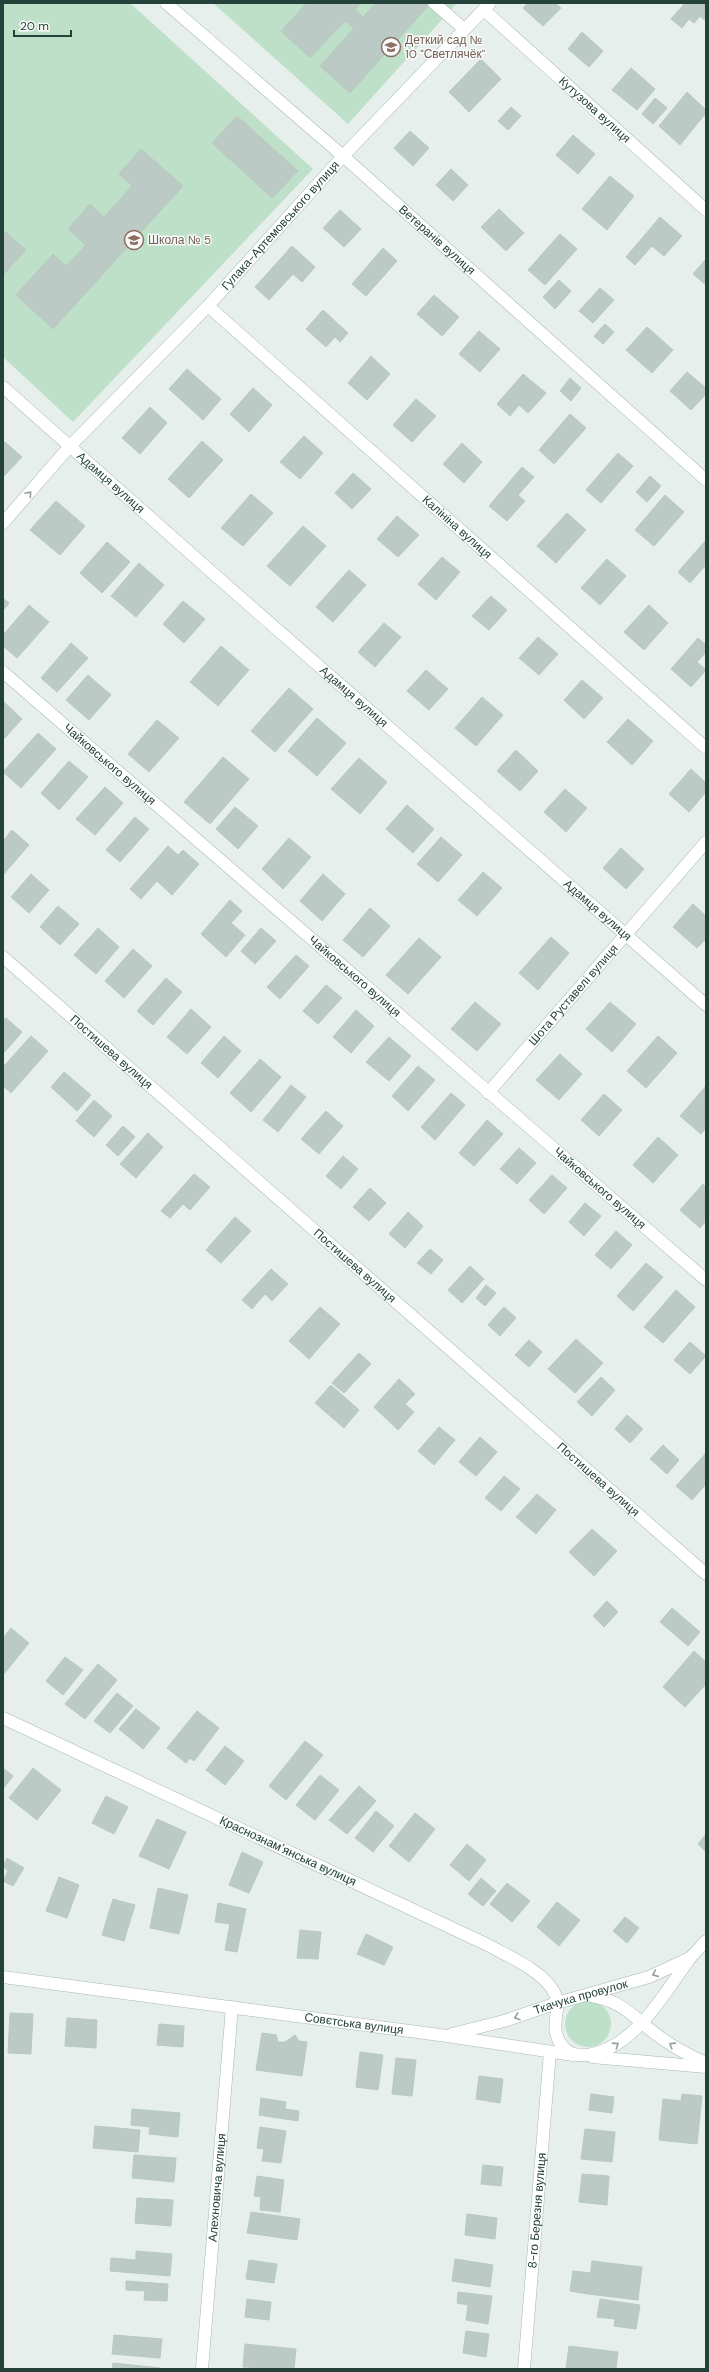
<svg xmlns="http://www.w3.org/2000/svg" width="709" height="2372" viewBox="0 0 709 2372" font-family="'DM Sans',sans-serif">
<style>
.green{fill:#bfe0c8}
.building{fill:#bbcac4;stroke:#b8c9c2}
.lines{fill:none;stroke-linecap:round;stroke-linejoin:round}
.minor-casing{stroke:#a8b8b2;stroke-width:13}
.minor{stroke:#fff;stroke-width:12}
.oneway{stroke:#92a09c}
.labels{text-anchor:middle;stroke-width:3;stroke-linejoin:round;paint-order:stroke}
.education-label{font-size:12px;fill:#785e54;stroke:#f7fbf9;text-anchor:start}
.street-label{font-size:12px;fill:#24423a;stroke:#f7fbf9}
</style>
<rect width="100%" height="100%" fill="#e6efeb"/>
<path class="green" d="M3 3H130L313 169 73 422 3 357Z
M213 3H457L348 124Z
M565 2024a23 23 0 1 1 46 0a23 23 0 1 1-46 0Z"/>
<path class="building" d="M307 3H361L355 10 363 17 376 3H425L428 6 350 93 320 66 354 28 345 21 310 58 281 31Z
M528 3H555L561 8 543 26 523 8Z
M685 3H706V21L700 16 694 23 689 19 682 28 671 19Z
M582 32 603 51 589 67 568 49Z
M481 59 501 79 469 112 449 92Z
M631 68 655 89 637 110 612 90Z
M687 92 706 110V113L680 145 659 126Z
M655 98 667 108 653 124 642 114Z
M511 107 521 116 508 130 498 121Z
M237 116 298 171 272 198 212 143Z
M410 131 429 148 413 166 394 148Z
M573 135 595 154 578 174 556 155Z
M141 149 183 186 53 329 16 295 53 254 66 266 86 245 68 229 90 204 104 217 132 186 119 174Z
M451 169 468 185 453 201 436 185Z
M610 176 634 196 607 230 582 209Z
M499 209 524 233 506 251 481 227Z
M340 210 361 229 344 247 323 228Z
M660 217 682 236 664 256 652 246 635 265 626 257Z
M3 230 26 250 3 275Z
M560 234 577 249 545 285 528 270Z
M292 246 315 267 302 282 293 274 269 300 255 287Z
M383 248 397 261 366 296 352 284Z
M705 260 706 261V285L693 274Z
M559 280 571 291 555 309 543 297Z
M600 288 614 300 593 323 579 311Z
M434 295 459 317 442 336 417 314Z
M323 310 348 333 340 342 335 337 326 347 306 329Z
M605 324 614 332 603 344 594 336Z
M647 327 673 350 652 373 626 350Z
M479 331 500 349 480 372 459 354Z
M371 356 390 374 367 400 348 383Z
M187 369 221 399 203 420 169 389Z
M687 372 706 388V394L691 410 670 391Z
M523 374 546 393 528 413 519 405 510 416 497 404Z
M570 378 581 388 571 401 560 391Z
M253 388 272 405 249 432 230 414Z
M416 399 436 416 412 442 393 425Z
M150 407 167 423 140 454 122 438Z
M570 414 586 428 554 464 539 450Z
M304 436 323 453 300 479 280 462Z
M202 441 223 460 189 498 168 479Z
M5 442 22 457 3 477V444Z
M462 443 482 462 464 483 443 464Z
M618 453 633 466 601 503 586 490Z
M522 467 534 477 518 495 525 501 507 521 489 506Z
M353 473 371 489 352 509 335 493Z
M650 476 661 486 647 502 636 492Z
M251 494 273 513 243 546 221 528Z
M665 495 684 512 654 546 635 530Z
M56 501 85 526 60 555 30 530Z
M567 513 586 530 556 563 537 546Z
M397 516 419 535 398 557 377 539Z
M303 526 326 546 290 586 267 566Z
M706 540V565L690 583 678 572Z
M107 542 130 562 102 593 80 573Z
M442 557 460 572 436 600 418 584Z
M607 559 626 576 600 605 581 588Z
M139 563 164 585 136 617 111 596Z
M349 570 366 585 333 622 316 607Z
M491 596 507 610 489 630 472 616Z
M3 598 9 603 3 611Z
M183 601 205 619 184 643 163 624Z
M29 605 49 622 17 658 3 646V635Z
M649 605 668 623 644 650 624 632Z
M384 623 401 637 375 667 358 652Z
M538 637 558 654 539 675 519 658Z
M698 638 706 645V652L697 662 706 670 691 687 671 669Z
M71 643 88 658 57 692 41 678Z
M221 646 249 670 218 706 190 682Z
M426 670 448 689 429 710 407 691Z
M88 675 111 695 89 720 66 700Z
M582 680 603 698 584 719 564 700Z
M289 688 313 709 275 752 251 731Z
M482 697 503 715 476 746 455 728Z
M4 702 22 719 3 740V703Z
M317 718 346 743 317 776 288 751Z
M628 719 653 741 632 765 607 742Z
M157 720 179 738 149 772 128 754Z
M38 733 56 749 21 788 3 772Z
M516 750 538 771 520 791 497 771Z
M223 757 249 779 210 824 184 802Z
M359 758 387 782 360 814 331 789Z
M69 761 88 777 59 810 41 793Z
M691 769 706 783V792L689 812 669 794Z
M105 787 123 803 95 835 76 819Z
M565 789 587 808 566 832 544 812Z
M407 805 434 829 413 853 386 829Z
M235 807 258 826 238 849 216 829Z
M135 817 149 829 120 862 106 850Z
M12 830 29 845 3 875V841Z
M441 837 462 855 438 882 417 864Z
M289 838 311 857 283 889 262 869Z
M168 846 178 855 183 850 199 864 172 895 157 881 141 899 130 889Z
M621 848 644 869 626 889 603 868Z
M483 872 502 888 477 916 458 900Z
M31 874 49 890 29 913 11 897Z
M323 874 345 894 322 921 300 901Z
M230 900 242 911 231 923 245 935 226 957 201 934Z
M693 904 706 916V939L697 948 673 927Z
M58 906 79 924 60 945 40 927Z
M370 908 390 926 363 957 343 940Z
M98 928 119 947 96 974 74 955Z
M261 928 276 941 255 964 241 951Z
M551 937 569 953 538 990 519 973Z
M419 938 441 957 408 994 386 975Z
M133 949 152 966 124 998 105 981Z
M296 955 309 966 280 999 267 987Z
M166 978 182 992 153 1025 137 1011Z
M326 985 342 998 318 1024 303 1011Z
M475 1002 501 1024 477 1051 451 1029Z
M610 1002 636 1024 612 1052 586 1029Z
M191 1009 211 1027 187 1054 167 1037Z
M356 1010 374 1026 351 1053 333 1037Z
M6 1018 22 1032 3 1054V1020Z
M31 1036 48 1051 11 1093 3 1086V1067Z
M224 1036 241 1051 218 1078 201 1063Z
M658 1036 677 1053 646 1088 627 1071Z
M389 1037 411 1056 389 1081 366 1062Z
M560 1054 582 1074 559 1100 536 1080Z
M260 1059 281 1077 251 1112 230 1093Z
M418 1066 435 1080 408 1111 392 1096Z
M64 1072 91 1095 77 1111 51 1087Z
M291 1085 306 1097 278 1132 263 1120Z
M706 1086V1128L701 1134 680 1116Z
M451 1093 465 1105 435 1140 421 1127Z
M604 1094 622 1110 599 1136 581 1120Z
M94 1100 112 1116 94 1137 76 1121Z
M326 1111 343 1126 319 1154 301 1139Z
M487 1120 503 1134 474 1166 459 1153Z
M123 1126 135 1137 118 1156 106 1145Z
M148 1133 163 1147 136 1178 120 1164Z
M658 1137 678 1155 653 1183 633 1165Z
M519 1148 536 1163 517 1184 500 1169Z
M343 1156 358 1169 341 1189 326 1176Z
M194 1174 210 1187 190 1210 183 1204 170 1218 161 1211Z
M552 1175 567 1188 544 1214 529 1200Z
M703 1184 706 1187V1221L700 1228 680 1210Z
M370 1188 386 1203 369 1221 353 1207Z
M585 1203 601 1216 584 1236 569 1222Z
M408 1212 423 1226 405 1248 389 1234Z
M235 1217 251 1231 221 1263 206 1250Z
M616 1231 632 1245 611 1269 595 1255Z
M430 1249 443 1260 431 1274 417 1263Z
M646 1263 663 1277 633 1311 617 1296Z
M470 1266 484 1279 462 1303 448 1290Z
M271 1269 288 1284 272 1301 265 1294 252 1309 242 1300Z
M486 1285 496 1293 485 1306 476 1298Z
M676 1290 695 1307 663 1343 644 1327Z
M320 1307 340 1324 309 1359 289 1341Z
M504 1307 516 1318 500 1336 488 1325Z
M576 1339 603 1363 575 1393 548 1369Z
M529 1340 542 1352 529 1367 515 1355Z
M690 1342 706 1356 690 1374 674 1360Z
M359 1353 371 1364 344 1393 332 1383Z
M601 1377 615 1390 592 1416 577 1402Z
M399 1379 415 1394 405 1404 414 1412 398 1430 374 1407Z
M331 1385 359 1410 344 1428 315 1403Z
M627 1415 643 1429 630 1443 615 1429Z
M439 1427 455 1440 434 1465 418 1451Z
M480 1437 497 1452 476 1476 459 1462Z
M663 1445 679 1460 667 1474 650 1459Z
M706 1453V1484L692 1500 676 1486Z
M504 1476 520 1489 501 1511 485 1498Z
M537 1494 556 1510 536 1534 516 1517Z
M592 1529 617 1551 594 1576 569 1552Z
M607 1601 618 1612 604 1627 593 1616Z
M672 1608 700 1632 688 1646 660 1622Z
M11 1628 29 1643 3 1675V1638Z
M694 1651 706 1662V1684L685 1707 663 1687Z
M65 1657 83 1670 63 1695 46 1681Z
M98 1664 117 1680 85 1719 65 1704Z
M117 1693 133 1706 110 1733 94 1721Z
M136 1709 160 1728 143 1749 119 1729Z
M197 1711 219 1728 194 1761 190 1758 186 1763 167 1748Z
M305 1741 323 1755 286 1800 269 1786Z
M225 1746 244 1761 225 1785 206 1770Z
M3 1768 13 1776 3 1789Z
M33 1768 61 1790 37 1820 9 1798Z
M320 1775 339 1790 315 1820 296 1805Z
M359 1786 376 1801 347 1834 329 1820Z
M106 1796 128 1807 114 1834 92 1823Z
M376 1811 394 1826 373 1852 355 1838Z
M415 1813 435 1829 409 1862 389 1846Z
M157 1819 186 1832 169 1869 139 1856Z
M706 1834V1852L698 1844Z
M467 1844 486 1860 469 1881 450 1865Z
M242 1852 263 1862 249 1893 229 1885Z
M7 1858 24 1868 13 1886 3 1881 8 1871 3 1866Z
M59 1877 79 1885 67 1918 46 1911Z
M481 1878 496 1891 483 1906 468 1894Z
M507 1883 530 1901 512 1922 490 1904Z
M158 1888 188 1895 179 1934 150 1928Z
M113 1899 135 1905 124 1941 102 1935Z
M557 1902 580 1920 559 1946 537 1927Z
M218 1903 246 1909 237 1952 225 1950 230 1924 215 1922Z
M625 1917 639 1928 627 1943 613 1931Z
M300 1930 321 1932 318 1959 297 1958Z
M366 1934 393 1947 384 1965 357 1954Z
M10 2013 33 2014 31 2054 8 2053Z
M67 2018 97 2020 96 2048 65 2046Z
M159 2024 184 2026 183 2047 157 2045Z
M262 2033 276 2035 278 2042H285L295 2035 299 2041 307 2042 302 2076 256 2070Z
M360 2052 383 2055 378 2090 356 2087Z
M396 2058 416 2060 412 2096 392 2094Z
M479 2076 503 2079 500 2103 476 2099Z
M591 2094 614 2097 612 2113 589 2110Z
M682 2094 702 2096 697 2144 659 2140 663 2099 681 2101Z
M261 2098 286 2102 285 2109 299 2111 298 2121 259 2115Z
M132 2109 180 2113 178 2137 149 2134 150 2127 131 2125Z
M95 2126 140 2130 138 2152 93 2148Z
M260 2127 286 2131 281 2163 262 2161 264 2149 257 2148Z
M585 2129 615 2132 612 2162 581 2159Z
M134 2155 176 2158 174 2182 132 2178Z
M483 2165 503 2167 501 2186 481 2184Z
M582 2174 609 2176 607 2205 579 2202Z
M257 2176 284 2180 280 2212 260 2210 261 2197 254 2196Z
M137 2198 173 2200 171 2226 135 2223Z
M251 2212 300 2219 297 2240 247 2233Z
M467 2214 497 2218 495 2239 465 2235Z
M136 2251 172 2254 170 2276 110 2271 111 2258 136 2260Z
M455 2259 493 2265 490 2287 452 2281Z
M249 2260 277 2264 274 2283 246 2279Z
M592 2261 642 2267 638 2300 588 2294Z
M573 2271 590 2273 588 2294 570 2291Z
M126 2281 168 2284 167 2301 144 2300 145 2291 126 2290Z
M458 2292 492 2296 488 2324 466 2320 468 2305 457 2303Z
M247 2299 271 2302 269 2320 245 2317Z
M600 2299 640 2305 636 2329 614 2326 615 2319 597 2317Z
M466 2331 489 2334 486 2357 463 2353Z
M114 2335 162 2339 160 2358 112 2354Z
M245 2344 296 2349 294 2369 243 2367Z
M569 2346 618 2352 616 2369H566Z
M113 2363 160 2368V2369H112Z"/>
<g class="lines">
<g class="minor-casing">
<g id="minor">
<path id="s1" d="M166 3 343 156 706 480"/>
<path d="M434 3 464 29"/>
<path id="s2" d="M484 10 706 210"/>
<path id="s3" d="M208 306 706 748"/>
<path id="s4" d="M3 387 215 575 706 1005"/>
<path id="s5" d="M3 523 70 446 208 306 343 156 490 3"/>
<path id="s6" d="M3 672 706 1280"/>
<path id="s7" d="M3 957 706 1574"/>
<path id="s8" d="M488 1093 706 842"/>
<path d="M3 1718 488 1945C509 1957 542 1970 554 1992 564 2011 546 2026 563 2047 569 2054 579 2056 587 2055 635 2048 664 1994 690 1958"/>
<path id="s9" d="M3 1977 447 2036 573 2055"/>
<path d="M591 1996C623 2001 633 2017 657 2035 672 2046 689 2056 706 2063"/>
<path id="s10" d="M452 2034 504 2021 557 2003 649 1977 690 1958 706 1941"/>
<path d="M592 2057 706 2067"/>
<path id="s11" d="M202 2369 232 2007"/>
<path id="s12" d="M524 2369 550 2052"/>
</g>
</g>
<use href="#minor" class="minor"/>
</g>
<defs><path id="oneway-chevron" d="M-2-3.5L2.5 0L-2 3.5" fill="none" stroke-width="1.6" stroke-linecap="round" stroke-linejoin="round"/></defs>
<g class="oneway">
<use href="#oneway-chevron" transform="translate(29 494) rotate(-49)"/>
<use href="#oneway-chevron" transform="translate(655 1974) rotate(156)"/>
<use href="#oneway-chevron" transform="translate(517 2017) rotate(161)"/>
<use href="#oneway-chevron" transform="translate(616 2045) rotate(-33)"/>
<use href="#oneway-chevron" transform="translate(672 2045) rotate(-148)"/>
</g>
<defs>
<g id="school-ring" transform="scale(1)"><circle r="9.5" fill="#f7fbf9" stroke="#8d6e63" stroke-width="1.5"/><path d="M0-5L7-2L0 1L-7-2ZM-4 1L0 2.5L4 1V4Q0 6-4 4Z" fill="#8d6e63"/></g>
</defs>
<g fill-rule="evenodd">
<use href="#school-ring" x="391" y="47"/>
<use href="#school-ring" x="134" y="240"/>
</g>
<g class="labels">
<g class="education-label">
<text x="405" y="44">Деткий сад №<tspan x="405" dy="14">10 "Светлячёк"</tspan></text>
<text x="148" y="244">Школа № 5</text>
</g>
<g class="street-label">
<text dy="4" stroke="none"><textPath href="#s2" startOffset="149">Кутузова вулиця</textPath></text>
<text dy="4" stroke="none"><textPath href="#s5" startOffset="407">Гулака-Артемовського вулиця</textPath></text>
<text dy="4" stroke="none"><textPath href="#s1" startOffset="360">Ветеранів вулиця</textPath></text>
<text dy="4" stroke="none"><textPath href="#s4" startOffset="144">Адамця вулиця</textPath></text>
<text dy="4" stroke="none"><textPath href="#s3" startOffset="333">Калініна вулиця</textPath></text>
<text dy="4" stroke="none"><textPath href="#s4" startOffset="468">Адамця вулиця</textPath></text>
<text dy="4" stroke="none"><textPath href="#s6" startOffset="141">Чайковського вулиця</textPath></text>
<text dy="4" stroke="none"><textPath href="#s4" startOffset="792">Адамця вулиця</textPath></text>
<text dy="4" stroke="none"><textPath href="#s6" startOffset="465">Чайковського вулиця</textPath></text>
<text dy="4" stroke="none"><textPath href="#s8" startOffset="130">Шота Руставелі вулиця</textPath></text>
<text dy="4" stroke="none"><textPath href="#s7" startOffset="144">Постишева вулиця</textPath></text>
<text dy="4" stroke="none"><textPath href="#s6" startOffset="789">Чайковського вулиця</textPath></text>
<text dy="4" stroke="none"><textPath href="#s7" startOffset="468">Постишева вулиця</textPath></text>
<text dy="4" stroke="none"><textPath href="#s7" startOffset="792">Постишева вулиця</textPath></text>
<text transform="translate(288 1851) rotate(25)" y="4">Краснознамʼянська вулиця</text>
<text dy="4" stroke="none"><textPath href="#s10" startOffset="134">Ткачука провулок</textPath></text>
<text dy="4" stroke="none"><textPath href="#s9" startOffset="354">Совєтська вулиця</textPath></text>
<text dy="4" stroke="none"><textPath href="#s11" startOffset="182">Алехновича вулиця</textPath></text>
<text dy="4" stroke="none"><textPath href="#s12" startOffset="159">8-го Березня вулиця</textPath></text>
</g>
</g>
<rect width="709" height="2372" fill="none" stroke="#24423a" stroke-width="8"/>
<path d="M14 30v6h57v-6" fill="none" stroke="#24423a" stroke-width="2"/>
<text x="20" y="30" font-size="12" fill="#24423a" stroke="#f7fbf9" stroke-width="3" paint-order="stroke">20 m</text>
</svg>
